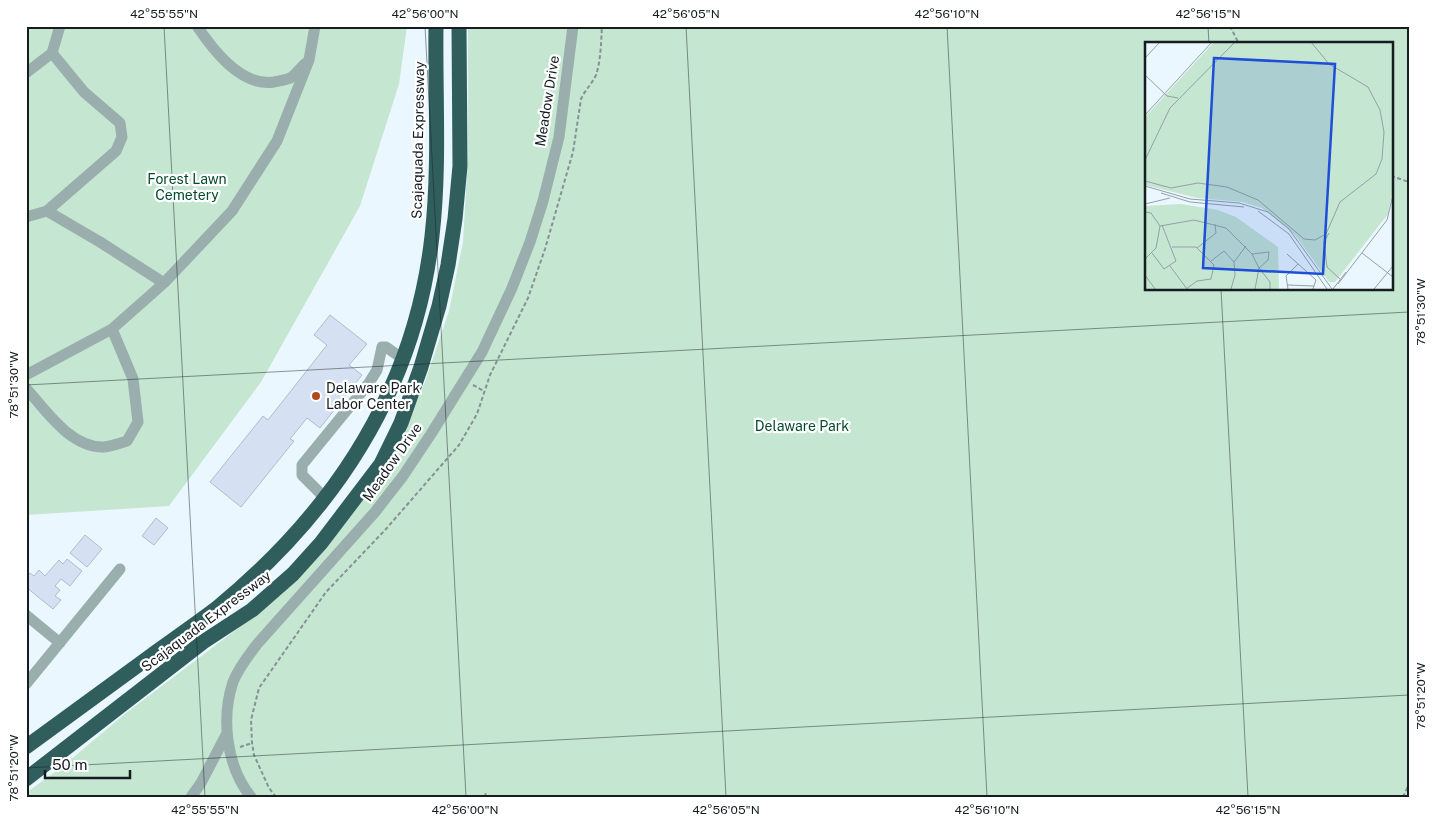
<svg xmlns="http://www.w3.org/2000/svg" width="1435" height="823" viewBox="0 0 1435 823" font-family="'Public Sans',sans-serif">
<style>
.green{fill:#c5e6d1;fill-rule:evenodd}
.building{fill:#d5e0f2;stroke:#b1bbcd}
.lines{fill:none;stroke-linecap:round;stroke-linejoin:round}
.path{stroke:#869196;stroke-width:2;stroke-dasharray:4 2.5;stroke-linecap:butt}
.minor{stroke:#9aaead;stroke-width:11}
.highway{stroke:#305e5d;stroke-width:15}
.ticks{fill:none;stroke:#151d21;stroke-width:1;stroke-opacity:0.45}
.poi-dot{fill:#af491e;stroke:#fff;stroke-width:2}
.labels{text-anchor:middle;stroke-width:4.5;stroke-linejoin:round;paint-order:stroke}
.street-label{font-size:14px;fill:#151d21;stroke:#fff}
.park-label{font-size:14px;fill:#064a2d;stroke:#fff}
.poi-label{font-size:14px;fill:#151d21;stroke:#fff;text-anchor:start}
.inset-road{fill:none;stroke:#95a0a6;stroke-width:1}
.view{fill:#1d4ed8;fill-opacity:0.15;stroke:#1d4ed8;stroke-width:2.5}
.inset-edge{fill:none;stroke:#151d21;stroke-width:2.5}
.neatline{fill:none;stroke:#151d21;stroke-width:2}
.ticks-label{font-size:12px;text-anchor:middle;fill:#151d21}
</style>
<rect width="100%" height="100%" fill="#eaf7fe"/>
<path class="green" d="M26 26H407L399 84 360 206 261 382 169 506 26 515Z
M468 26H1409V797H26V793L63 766 126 713 253 617 407 423 425 382 449 311 463 242 468 158ZM1146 44H1391V289H1146Z"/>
<path class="building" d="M330 315 367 344 349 365 362 375 320 428 307 418 290 439 294 441 241 507 210 482 263 416 268 420 327 345 314 335Z
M156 518 168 528 154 545 142 536Z
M85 535 102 549 87 567 70 553Z
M67 559 82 571 70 586 61 579 55 586 60 590 55 596 61 600 53 609 26 587V578L30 573 34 576 39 570 45 576 59 560 63 564Z"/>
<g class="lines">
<path class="path" d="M1230 26 1239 44
M1391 176 1409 182
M473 385 484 391
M240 747 252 743
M276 797 269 788 254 755 252 743 251 720 259 688 326 592 386 529 459 445 477 414 490 375 528 298 545 249 573 152 581 99C585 90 592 84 596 75 601 60 601 42 602 26
M485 797 486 791
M1403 797 1409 784"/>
<path class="minor" d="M197 26C213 50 241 87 274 82 279 81 287 80 292 77 297 73 301 67 306 63
M26 73 52 53 60 26
M47 211 100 242 164 283
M26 217 47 211 116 151 122 137 120 123 84 92 52 53
M26 375 112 329 164 283 232 211 277 141 309 60 315 26
M26 388C46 411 71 448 104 447 112 446 120 443 127 441L138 422 133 379 112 329
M326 499 302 475V465L369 383 377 370 382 347H386L403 359
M26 615 60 643
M26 684 120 569
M191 797 201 783 227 733
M251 797C226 766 221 718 233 682 239 667 249 655 258 643L375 512 403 476 431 434 482 352 512 288 530 242 543 201 559 137 573 26"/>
<path class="highway" d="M26 747C68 716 110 686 152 655 174 639 196 624 217 608 335 511 415 389 432 236 440 166 435 96 436 26
M26 779 203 642 252 610 293 574 321 543 381 464 401 423 421 367 439 306 448 265 455 219 460 166 459 26"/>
</g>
<path class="ticks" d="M164 26 205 797M425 26 466 797M686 26 726 797M947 26 987 797M1208 26 1209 44M1221 289 1248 797M26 385 1409 312M26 768 1409 695"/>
<circle class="poi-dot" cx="316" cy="396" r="5"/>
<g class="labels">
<g class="street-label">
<text transform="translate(547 101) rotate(-81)" y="5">Meadow Drive</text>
<text transform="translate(418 140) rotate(-89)" y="5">Scajaquada Expressway</text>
<text transform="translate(392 462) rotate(-55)" y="5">Meadow Drive</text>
<text transform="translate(206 621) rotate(-37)" y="5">Scajaquada Expressway</text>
</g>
<g class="park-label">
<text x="187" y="184">Forest Lawn<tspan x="187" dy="16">Cemetery</tspan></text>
<text x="802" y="431">Delaware Park</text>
</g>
<g class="poi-label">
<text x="326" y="393">Delaware Park<tspan x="326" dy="16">Labor Center</tspan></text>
</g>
</g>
<g transform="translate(1145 42)">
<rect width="248" height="248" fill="#eaf7fe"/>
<path d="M69 0H247L248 147 243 172 190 240H184L150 193 117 166 97 160 52 156 0 143V75ZM36 162 73 168 91 175 133 205 134 247H0V164Z" fill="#c5e6d1"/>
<path class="inset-road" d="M0 16 15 0M0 33 22 54 33 56M0 73 67 0M0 118 25 66 90 0M0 139 26 146 53 141 82 145 113 158 159 197 170 198 181 192 195 160 231 132 237 117 239 90 235 68 223 45 184 22 166 0M0 144 45 157 94 161 123 170 144 187 187 247M16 151 45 160 99 165M0 162 25 156M113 169 144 192 182 247M0 170 6 171 15 184 49 178 81 186 107 212 114 226 110 247M184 191 179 200 182 225 195 237M27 205H51L69 223 66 237 52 239 41 247M52 206 71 191 70 182M7 211 19 227 31 219 17 183M217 211 248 235M107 212 124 210 123 218 114 226 125 240V247M142 212 171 238 168 247M0 217 11 206 15 184M66 219 79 209 89 220 90 233 86 247M89 220 101 204M25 224 42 247M0 233 10 247M193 242 242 178 248 153M143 243 169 244M143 247 141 234 153 222M188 247 201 230M229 247 248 224"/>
<path class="view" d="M69 16 190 22 178 232 58 226Z"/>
<rect width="248" height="248" class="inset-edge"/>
</g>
<rect width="1435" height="823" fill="none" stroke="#ffffff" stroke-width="55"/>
<path d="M45 770v8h85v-8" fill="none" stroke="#151d21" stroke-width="2.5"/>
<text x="52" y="770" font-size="15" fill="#151d21" stroke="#ffffff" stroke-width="4" paint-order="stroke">50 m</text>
<rect x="28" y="28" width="1380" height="768" class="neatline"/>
<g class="ticks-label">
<text x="164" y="18">42°55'55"N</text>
<text x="425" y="18">42°56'00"N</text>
<text x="686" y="18">42°56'05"N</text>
<text x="947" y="18">42°56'10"N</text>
<text x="1208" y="18">42°56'15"N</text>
<text transform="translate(1421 312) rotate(-90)" y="4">78°51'30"W</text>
<text transform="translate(14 385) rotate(-90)" y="4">78°51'30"W</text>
<text transform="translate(1421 696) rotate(-90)" y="4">78°51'20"W</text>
<text transform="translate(14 768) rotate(-90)" y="4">78°51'20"W</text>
<text x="205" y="814">42°55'55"N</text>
<text x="465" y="814">42°56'00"N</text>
<text x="726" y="814">42°56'05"N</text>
<text x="987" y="814">42°56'10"N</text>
<text x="1248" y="814">42°56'15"N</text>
</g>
</svg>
